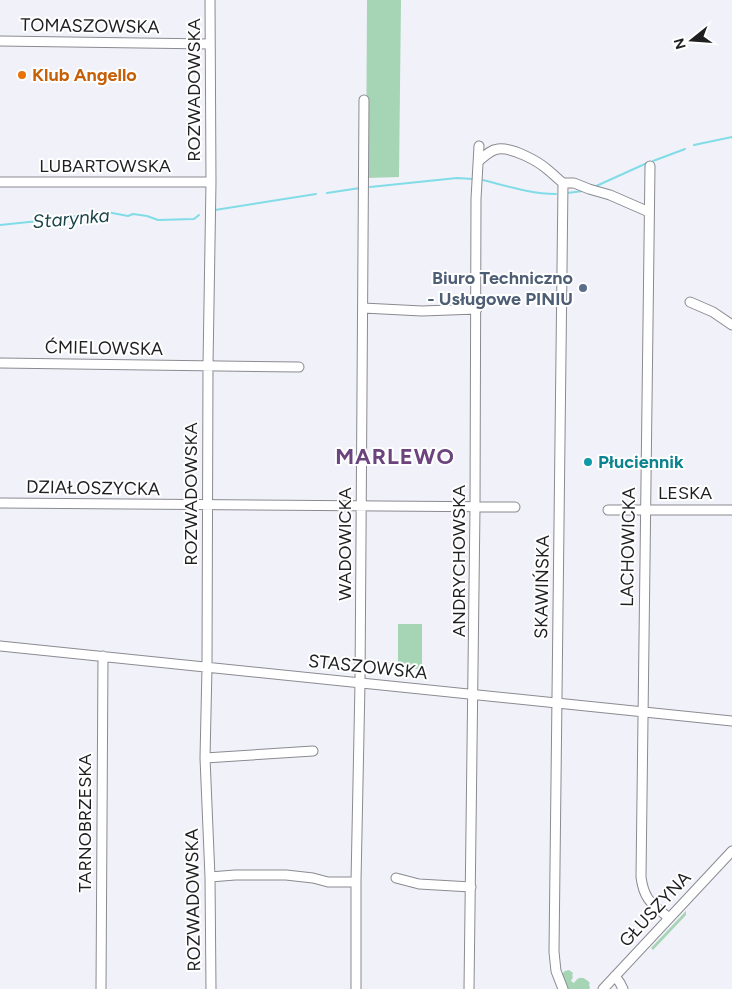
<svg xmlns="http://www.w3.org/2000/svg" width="732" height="989" viewBox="0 0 732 989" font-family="Figtree,sans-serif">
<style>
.green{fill:#a5d5b5}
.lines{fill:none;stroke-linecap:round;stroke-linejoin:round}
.stream{stroke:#81dce7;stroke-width:2}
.minor-casing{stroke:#8a8a91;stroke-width:11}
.minor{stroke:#fff;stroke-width:9}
.food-dot{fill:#e8710a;stroke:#fff;stroke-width:2}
.service-dot{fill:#5c6f8a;stroke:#fff;stroke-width:2}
.culture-dot{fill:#0f9aa8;stroke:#fff;stroke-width:2}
.labels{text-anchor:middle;stroke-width:4;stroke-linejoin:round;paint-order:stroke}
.street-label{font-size:18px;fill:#1f1f22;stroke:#fff}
.food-label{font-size:18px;font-weight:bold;fill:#c56008;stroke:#fff;text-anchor:start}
.service-label{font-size:18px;font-weight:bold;fill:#4e5e75;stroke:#fff;text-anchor:end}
.culture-label{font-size:18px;font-weight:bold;fill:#0d838f;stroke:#fff;text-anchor:start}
.water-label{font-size:19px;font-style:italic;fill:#1b454a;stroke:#fff}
.district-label{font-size:22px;font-weight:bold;letter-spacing:1px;fill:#6b447d;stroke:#fff}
</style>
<rect width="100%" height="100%" fill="#f1f2f9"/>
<path class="green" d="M367 0H401L399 177 366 178Z
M398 624H422V669H398Z
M686 911V915L653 950 651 948Z
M569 970 573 973 572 976 573 977 571 981 574 983C579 975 584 977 590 983L589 984 590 988 589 989H566L562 974 565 971Z"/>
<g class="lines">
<path class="stream" d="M694 145 732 137
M653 161 685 149
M483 180C507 186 531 194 556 194
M370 187 457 178 473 179
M594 187 647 163
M327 193 360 188
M567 193 583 191
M215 210 316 194
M0 225 48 220 107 212 128 216 133 214 147 216 158 220 194 219 199 215"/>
<g class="minor-casing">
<path id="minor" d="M210 0 211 182 208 365 207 667 205 758 210 877 211 989
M0 41 210 44
M479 161C485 156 490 150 498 149 512 147 538 161 548 170 553 174 558 179 563 183
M650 166 641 877C644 900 652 904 669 918
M0 182H211
M563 183 554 952 556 971 563 989
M563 183H574L589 189 610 195 649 212
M690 302 713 312 732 325
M363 308 422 311 477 309
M0 363 299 367
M0 503 515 507
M608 510H732
M0 646 732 721
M205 758 313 751
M210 877 235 875H286L313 878 328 882H356
M396 878 419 884 471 887
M615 976 620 983 623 989
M101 989 103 656
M356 989V882L360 683 364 100
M469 989 475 508 476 199 479 146
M603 989 732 851"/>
</g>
<use href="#minor" class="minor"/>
</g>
<circle class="food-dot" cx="22" cy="75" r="5"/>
<circle class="service-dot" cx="583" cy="288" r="5"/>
<circle class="culture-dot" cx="588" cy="462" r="5"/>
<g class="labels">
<g class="street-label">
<text transform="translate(90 26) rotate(1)" y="6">TOMASZOWSKA</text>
<text transform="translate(194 90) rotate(-90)" y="6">ROZWADOWSKA</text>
<text x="105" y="172">LUBARTOWSKA</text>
<text transform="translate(104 348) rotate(1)" y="6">ĆMIELOWSKA</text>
<text transform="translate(93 488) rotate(1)" y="6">DZIAŁOSZYCKA</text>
<text x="685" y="499">LESKA</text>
<text transform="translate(191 494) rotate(-90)" y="6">ROZWADOWSKA</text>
<text transform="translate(345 544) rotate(-90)" y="6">WADOWICKA</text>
<text transform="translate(628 547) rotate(-89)" y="6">LACHOWICKA</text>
<text transform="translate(459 561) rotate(-90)" y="6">ANDRYCHOWSKA</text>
<text transform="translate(542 587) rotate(-89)" y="6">SKAWIŃSKA</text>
<text transform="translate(368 667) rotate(6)" y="6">STASZOWSKA</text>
<text transform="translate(85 823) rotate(-90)" y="6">TARNOBRZESKA</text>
<text transform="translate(193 900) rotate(-91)" y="6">ROZWADOWSKA</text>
<text transform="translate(655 909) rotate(-47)" y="6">GŁUSZYNA</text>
</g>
<g class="food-label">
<text x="32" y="81">Klub Angello</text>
</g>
<g class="service-label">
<text x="573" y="284">Biuro Techniczno<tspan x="573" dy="21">- Usługowe PINIU</tspan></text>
</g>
<g class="culture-label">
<text x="598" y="468">Płuciennik</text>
</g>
<g class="water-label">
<text transform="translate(71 218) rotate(-5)" y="7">Starynka</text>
</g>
<g class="district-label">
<text x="395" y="464">MARLEWO</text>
</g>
</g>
<g transform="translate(692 40) rotate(253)" stroke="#ffffff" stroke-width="4" paint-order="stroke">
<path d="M0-4L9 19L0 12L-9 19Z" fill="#1f1f22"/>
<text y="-8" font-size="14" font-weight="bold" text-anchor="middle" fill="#1f1f22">N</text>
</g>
</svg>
